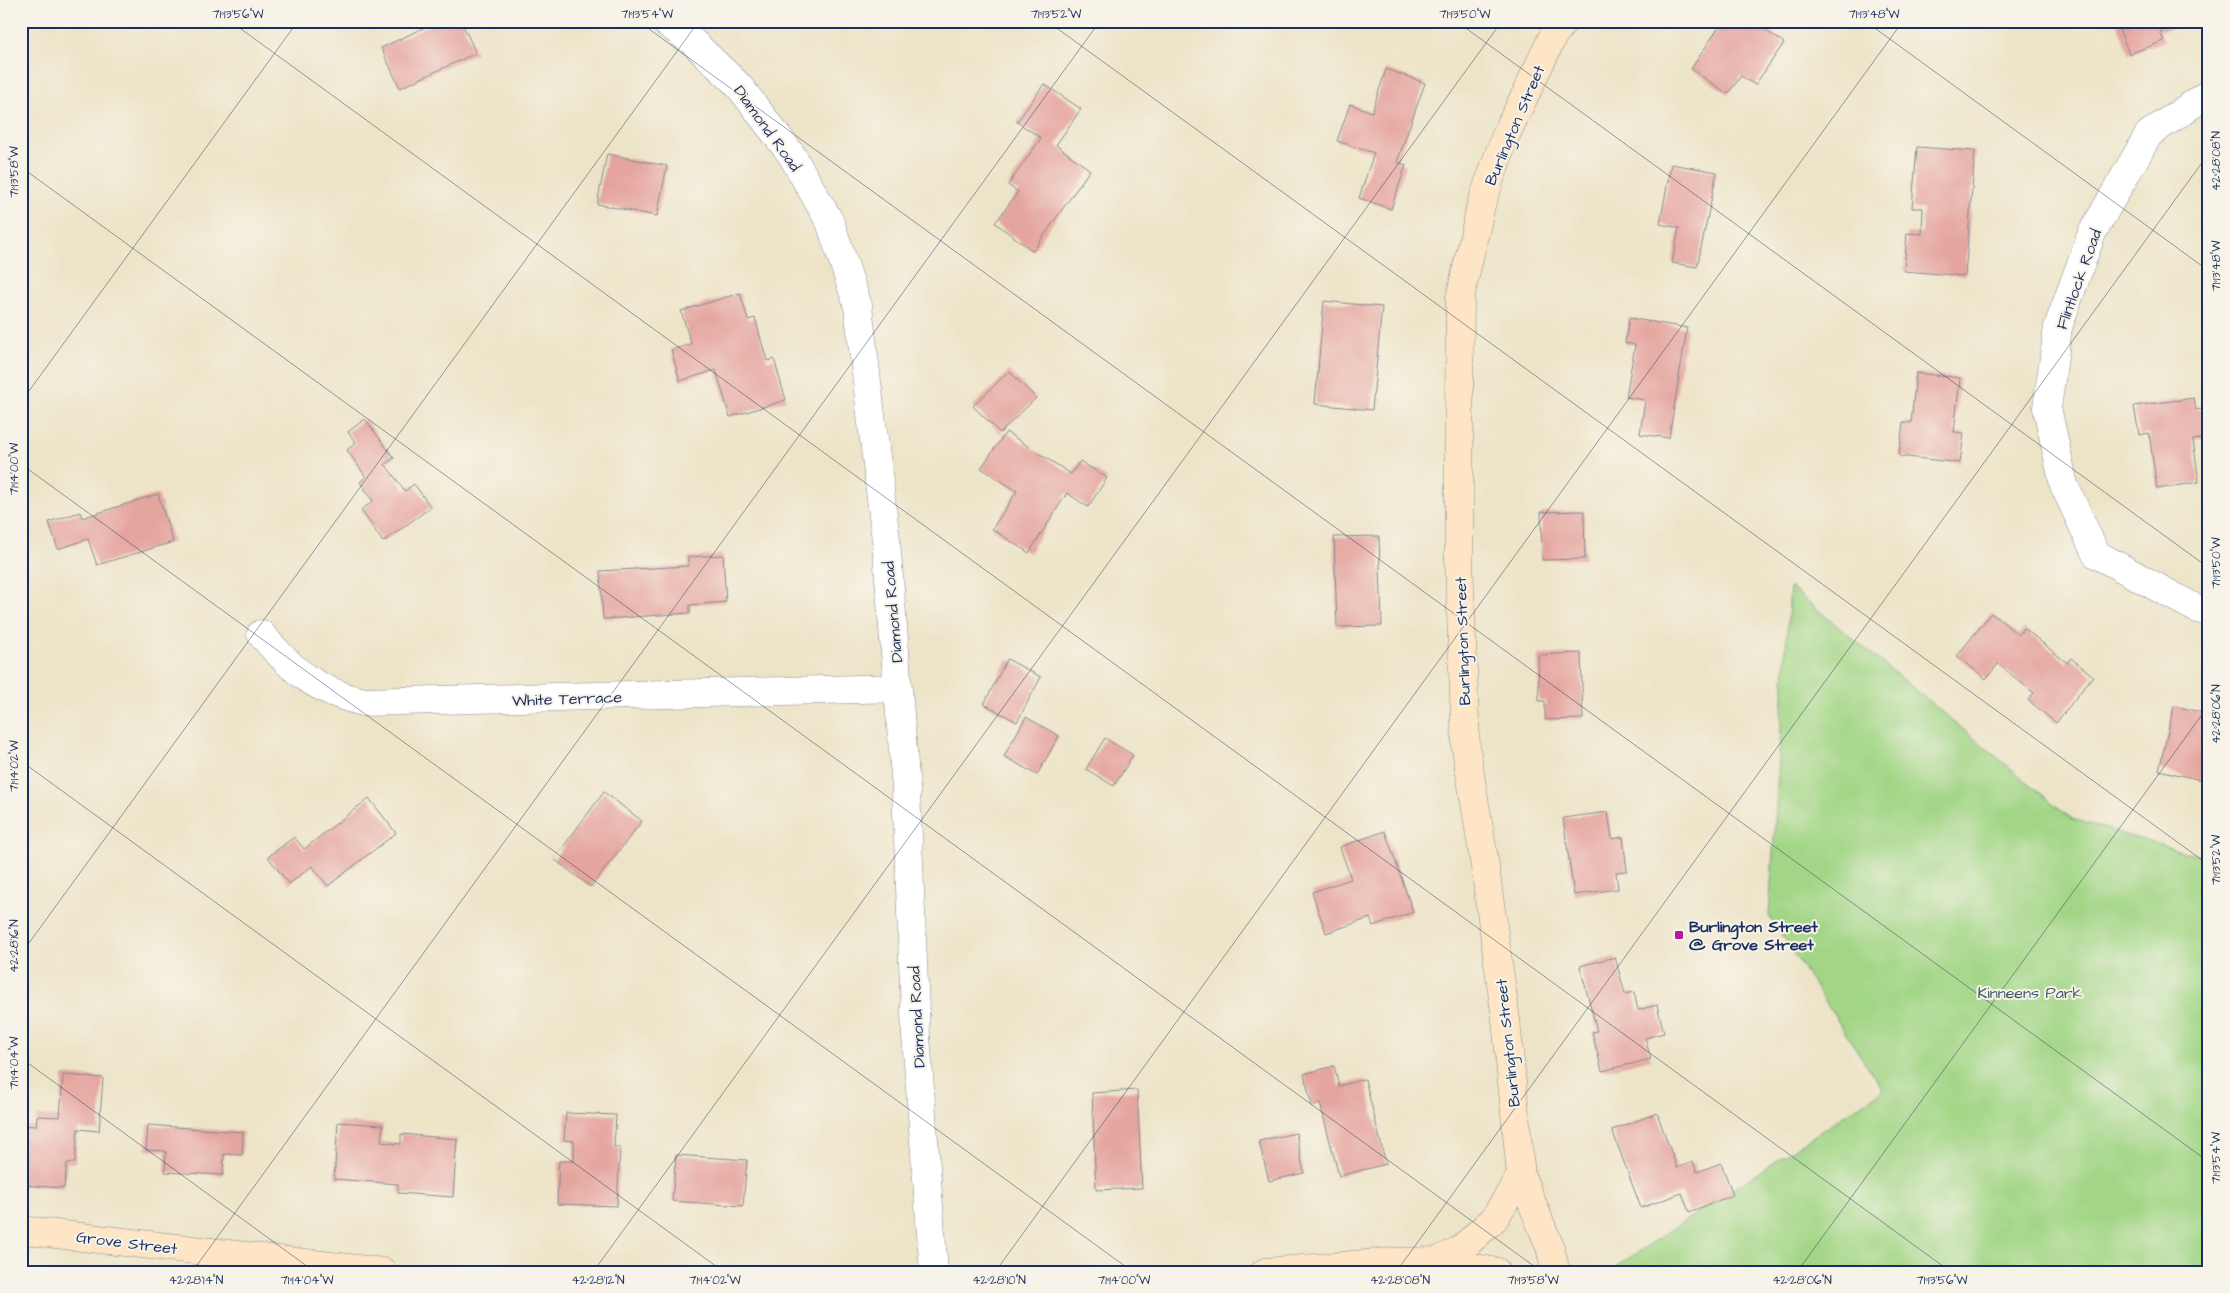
<svg xmlns="http://www.w3.org/2000/svg" width="2230" height="1293" viewBox="0 0 2230 1293" font-family="'Architects Daughter',sans-serif">
<style>
.green{fill:#a2d686;stroke:#5e8272}
.building{fill:#e5a59f}
.lines{fill:none;stroke-linecap:round;stroke-linejoin:round}
.street-casing{stroke:#848a92;stroke-width:29}
.secondary-casing{stroke:#848a92;stroke-width:29}
.street{stroke:#fff;stroke-width:28}
.secondary{stroke:#fde5c5;stroke-width:28}
.ticks{fill:none;stroke:#1b2f5e;stroke-width:1;stroke-opacity:0.45}
.poi-dot{fill:#b5179e;stroke:#f7f3e8;stroke-width:2}
.labels{text-anchor:middle;stroke-width:4;stroke-linejoin:round;paint-order:stroke}
.street-label{font-size:16px;fill:#1b2f5e;stroke:#f7f3e8}
.poi-label{font-size:16px;font-weight:bold;fill:#1b2f5e;stroke:#f7f3e8;text-anchor:start}
.park-label{font-size:16px;fill:#3d5968;stroke:#f7f3e8}
.neatline{fill:none;stroke:#1b2f5e;stroke-width:2}
.ticks-label{font-size:12px;text-anchor:middle;fill:#1b2f5e}
</style>
<rect width="100%" height="100%" fill="#f7f3e8"/>
<filter id="ink" filterUnits="userSpaceOnUse"><feTurbulence type="fractalNoise" baseFrequency=".02" numOctaves="2"/><feDisplacementMap in="SourceGraphic" scale="10" xChannelSelector="R" yChannelSelector="G"/><feConvolveMatrix kernelMatrix="1 2 1 2 8 2 1 2 1" color-interpolation-filters="sRGB"/></filter>
<filter id="wash" filterUnits="userSpaceOnUse"><feTurbulence type="fractalNoise" baseFrequency=".0096" numOctaves="4" result="noise"/><feDisplacementMap in="SourceGraphic" scale="20" xChannelSelector="R" yChannelSelector="G"/><feGaussianBlur stdDeviation="1.12" result="paint"/><feColorMatrix in="noise" values="0 0 0 0 0 0 0 0 0 0 0 0 0 0 0 0 0 1.4 0 .05"/><feComposite in="paint" operator="in"/></filter>
<g filter="url(#wash)">
<rect width="100%" height="100%" fill="#ede4c7"/>
<path class="green" d="M1790 587 2072 819 2209 859V1272H1608L1883 1090 1769 916Z"/>
<g id="blocks">
<path class="building" d="M438 21H461L476 53 400 88 381 48Z
M1723 21H1753L1784 43 1755 85 1741 76 1728 94 1691 69Z
M2116 21H2187L2160 32 2164 41 2129 54Z
M1386 69 1425 83 1397 162 1406 165 1391 209 1359 198 1374 153 1337 141 1350 104 1372 112Z
M1044 84 1081 109 1056 145 1090 170 1033 251 995 223 1018 192 1008 185 1041 138 1017 122Z
M1917 147 1975 151 1965 276 1904 271 1907 233 1922 234 1923 208H1912Z
M607 154 667 166 657 216 597 204Z
M1671 164 1717 172 1697 267 1672 263 1679 228 1660 224Z
M740 293 748 320 755 318 767 361 774 359 786 400 730 417 716 370 680 381 671 350 691 344 681 311Z
M1324 301 1382 307 1372 410 1315 404Z
M1629 318 1687 328 1669 438 1640 434 1645 400 1626 397 1635 345 1625 343Z
M1009 371 1036 398 1000 433 973 406Z
M1916 373 1960 378 1954 432 1964 433 1960 463 1899 456 1903 422 1911 423Z
M2194 398 2196 410 2209 408V438L2193 440 2199 482 2157 489 2149 433 2139 435 2134 406Z
M365 419 394 458 385 464 405 491 414 484 431 507 383 542 361 510 373 501 360 482 366 477 347 450 356 443 348 432Z
M1006 432 1071 474 1080 461 1107 478 1088 507 1067 493 1029 553 992 529 1017 491 981 468Z
M158 494 173 542 97 565 88 539 58 549 49 522 80 512 82 518Z
M1584 511 1585 559 1542 560 1541 512Z
M1379 536 1382 626 1337 627 1334 537Z
M723 555 726 602 690 605V613L603 619 600 571 688 566V557Z
M1991 613 2019 635 2024 628 2067 663 2071 658 2093 676 2056 723 2028 700 2034 693 1998 664 1986 679 1957 656Z
M1581 653 1583 719 1545 720V701H1539L1538 655Z
M1007 659 1041 677 1017 722 984 704Z
M2174 706 2209 714V782L2159 770Z
M1026 717 1059 736 1037 775 1004 756Z
M1105 738 1133 755 1114 786 1086 769Z
M604 792 642 821 591 887 554 859Z
M369 798 396 833 328 886 312 866 289 884 268 857 294 837 304 849Z
M1608 812 1612 839 1623 837 1627 871 1616 872 1618 889 1574 895 1563 818Z
M1385 831 1413 912 1373 926 1370 918 1326 933 1312 892 1351 879 1340 847Z
M1615 957 1625 994 1634 992 1638 1010 1657 1005 1664 1033 1645 1038 1651 1059 1602 1071 1592 1032 1597 1031 1580 966Z
M1334 1066 1339 1086 1365 1079 1386 1164 1339 1176 1320 1103 1312 1106 1304 1074Z
M63 1075 103 1078 99 1131 78 1129 75 1163H67L64 1188 21 1185V1125L36 1126 37 1116 60 1117Z
M1137 1090 1142 1188 1096 1190 1092 1093Z
M566 1113 616 1115 614 1147H620L617 1206 557 1204 559 1161H574V1141L564 1140Z
M1657 1113 1677 1168 1693 1162 1697 1172 1721 1163 1733 1195 1689 1212 1682 1193 1641 1208 1612 1130Z
M338 1122 383 1125 381 1142 401 1144V1134L457 1139 453 1197 398 1193V1184L334 1179Z
M148 1125 243 1132 242 1155 224 1154 223 1175 165 1172 166 1151 146 1150Z
M1296 1133 1304 1173 1269 1181 1259 1141Z
M676 1155 747 1160 743 1206 672 1201Z"/>
</g>
</g>
<g filter="url(#ink)">
<use href="#blocks" fill-opacity="0" stroke="#848a92" stroke-width="1"/>
<g class="lines">
<g class="street-casing">
<path id="street" d="M664 21 693 42 739 86 791 154 830 222 858 306 886 540 906 789 916 1036 934 1272
M2209 93 2149 134 2092 233 2058 327 2047 408 2064 485 2096 554 2197 609 2209 612
M261 634C292 670 315 691 364 702L898 688"/>
</g>
<g class="secondary-casing">
<path id="secondary" d="M21 1230 383 1272
M1438 1261 1461 1249 1494 1219 1521 1176
M1265 1272 1391 1262 1438 1261 1497 1272
M1556 1272 1550 1247 1521 1176 1506 1020 1483 853 1466 749 1459 560V414L1460 298 1481 205 1505 137 1554 34 1565 21"/>
</g>
<use href="#street" class="street"/>
<use href="#secondary" class="secondary"/>
</g>
</g>
<path class="ticks" d="M230 21 1951 1272M638 21 2209 1162M1047 21 2209 865M1456 21 2209 568M1865 21 2209 271M21 167 1542 1272M21 402 298 21M21 464 1133 1272M21 761 724 1272M21 954 699 21M21 1058 315 1272M192 1272 1100 21M593 1272 1502 21M995 1272 1903 21M1396 1272 2209 153M1797 1272 2209 705M2198 1272 2209 1258"/>
<rect class="poi-dot" x="1674" y="930" width="10" height="10" rx="2.5"/>
<g class="labels">
<g class="street-label">
<text transform="translate(1514 125) rotate(-67)" y="6">Burlington Street</text>
<text transform="translate(768 128) rotate(54)" y="6">Diamond Road</text>
<text transform="translate(2078 279) rotate(-70)" y="6">Flintlock Road</text>
<text transform="translate(892 612) rotate(-95)" y="6">Diamond Road</text>
<text transform="translate(1462 641) rotate(-92)" y="6">Burlington Street</text>
<text transform="translate(567 698) rotate(-2)" y="6">White Terrace</text>
<text transform="translate(916 1017) rotate(-93)" y="6">Diamond Road</text>
<text transform="translate(1507 1043) rotate(-96)" y="6">Burlington Street</text>
<text transform="translate(127 1242) rotate(7)" y="6">Grove Street</text>
</g>
<g class="poi-label">
<text x="1689" y="932">Burlington Street<tspan x="1689" dy="18">@ Grove Street</tspan></text>
</g>
<g class="park-label">
<text x="2030" y="998">Kinneens Park</text>
</g>
</g>
<rect width="2230" height="1293" fill="none" stroke="#f7f3e8" stroke-width="55"/>
<rect x="28" y="28" width="2174" height="1238" class="neatline"/>
<g class="ticks-label">
<text x="238" y="18">71°13'56"W</text>
<text x="647" y="18">71°13'54"W</text>
<text x="1056" y="18">71°13'52"W</text>
<text x="1465" y="18">71°13'50"W</text>
<text x="1874" y="18">71°13'48"W</text>
<text transform="translate(2216 161) rotate(-90)" y="4">42°28'08"N</text>
<text transform="translate(14 172) rotate(-90)" y="4">71°13'58"W</text>
<text transform="translate(2216 266) rotate(-90)" y="4">71°13'48"W</text>
<text transform="translate(14 469) rotate(-90)" y="4">71°14'00"W</text>
<text transform="translate(2216 563) rotate(-90)" y="4">71°13'50"W</text>
<text transform="translate(2216 714) rotate(-90)" y="4">42°28'06"N</text>
<text transform="translate(14 766) rotate(-90)" y="4">71°14'02"W</text>
<text transform="translate(2216 860) rotate(-90)" y="4">71°13'52"W</text>
<text transform="translate(14 946) rotate(-90)" y="4">42°28'16"N</text>
<text transform="translate(14 1063) rotate(-90)" y="4">71°14'04"W</text>
<text transform="translate(2216 1158) rotate(-90)" y="4">71°13'54"W</text>
<text x="196" y="1284">42°28'14"N</text>
<text x="307" y="1284">71°14'04"W</text>
<text x="598" y="1284">42°28'12"N</text>
<text x="715" y="1284">71°14'02"W</text>
<text x="999" y="1284">42°28'10"N</text>
<text x="1124" y="1284">71°14'00"W</text>
<text x="1400" y="1284">42°28'08"N</text>
<text x="1533" y="1284">71°13'58"W</text>
<text x="1802" y="1284">42°28'06"N</text>
<text x="1942" y="1284">71°13'56"W</text>
</g>
</svg>
